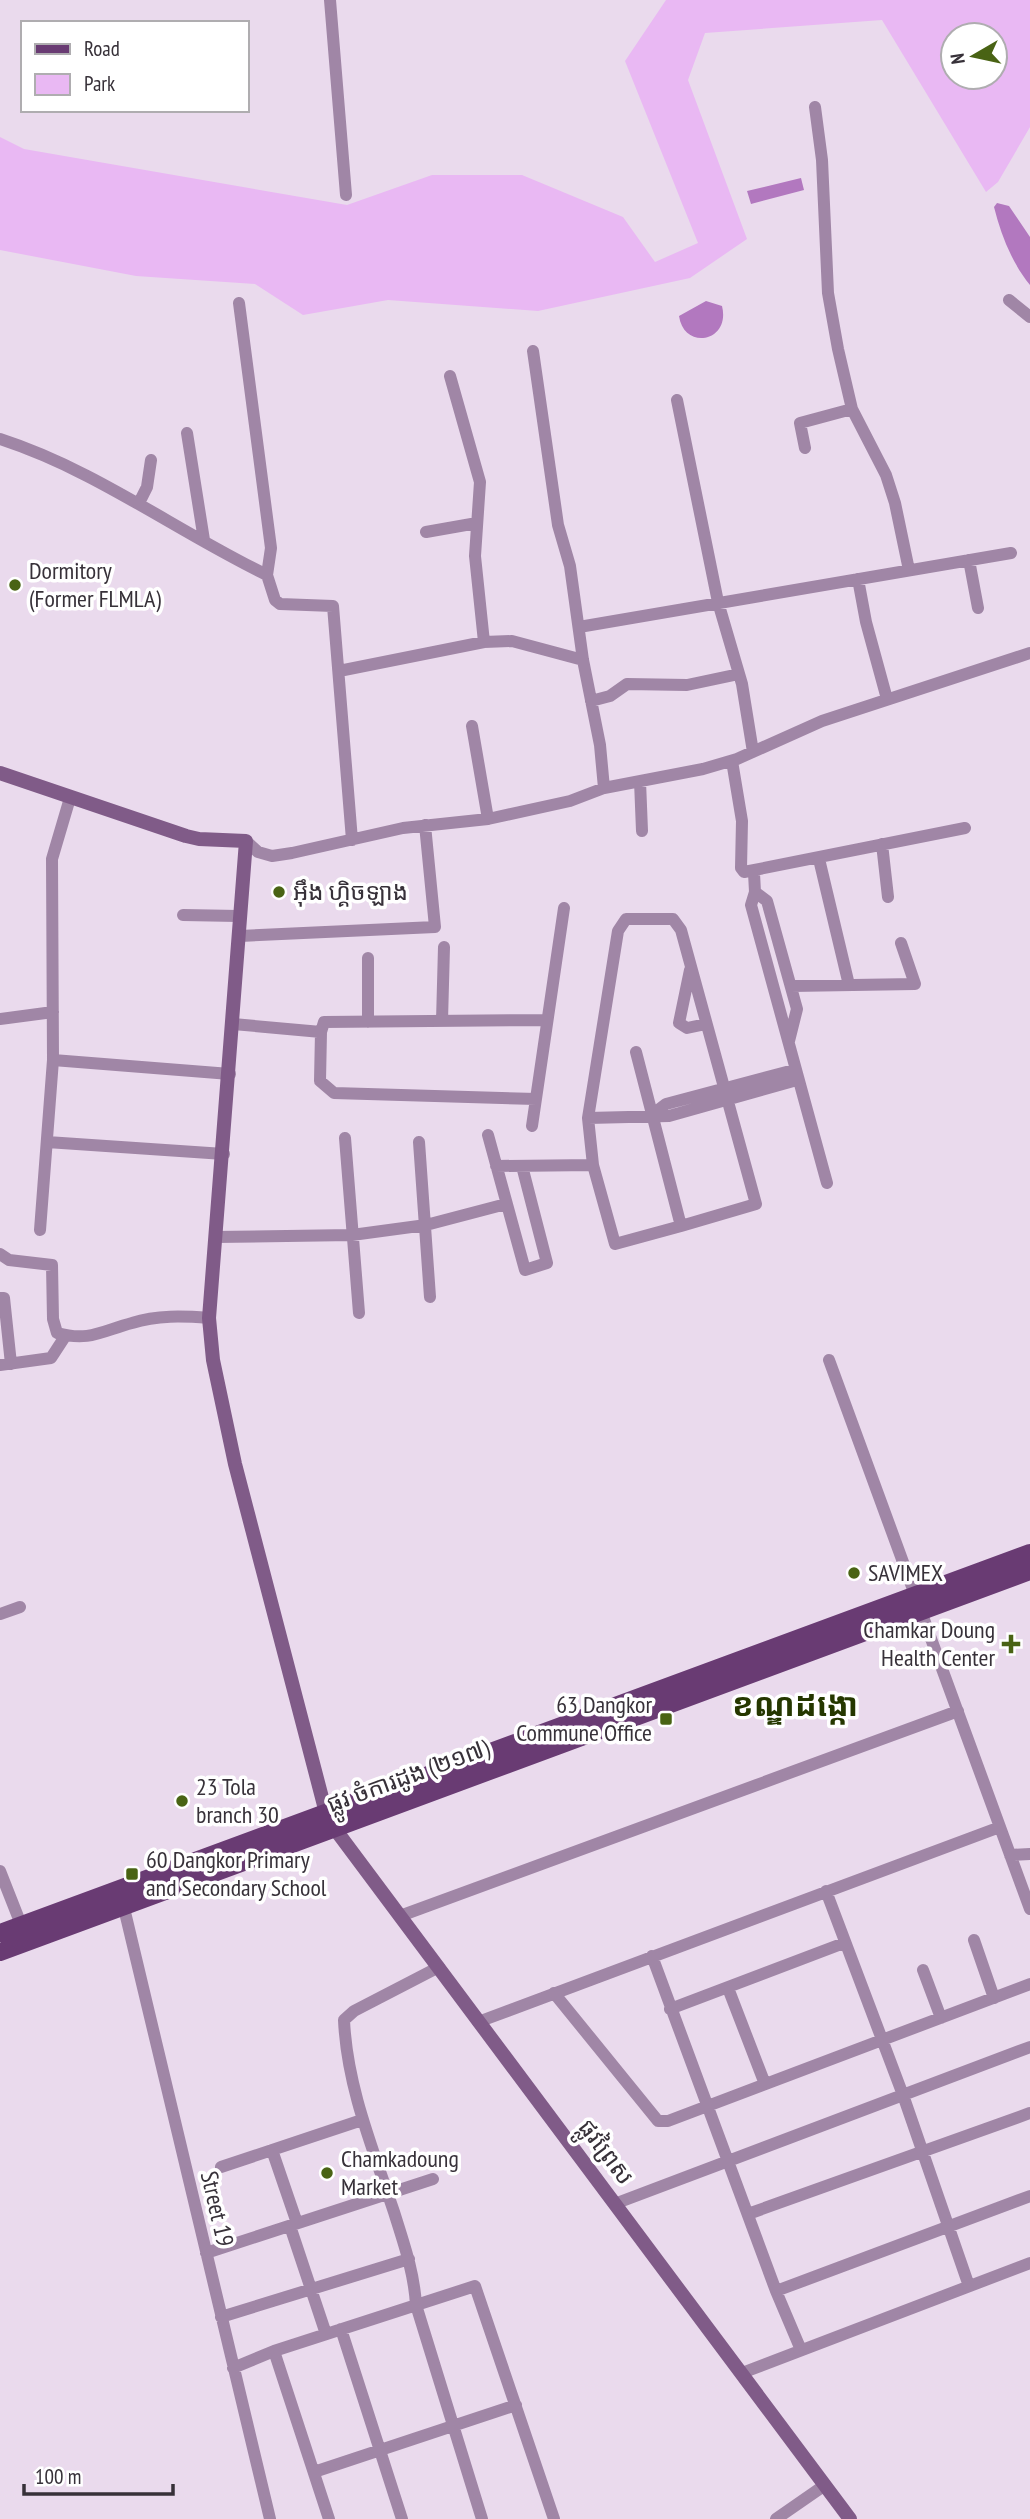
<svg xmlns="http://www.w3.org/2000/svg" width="1030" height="2519" viewBox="0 0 1030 2519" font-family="'PT Sans Narrow','Noto Sans Khmer',sans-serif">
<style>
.green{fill:#e9b8f3;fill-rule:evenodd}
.water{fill:#b278bf}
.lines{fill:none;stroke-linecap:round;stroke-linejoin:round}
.street{stroke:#a086a6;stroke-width:12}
.secondary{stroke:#805b88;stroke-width:14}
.primary{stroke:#693b73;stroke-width:18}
.poi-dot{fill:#496314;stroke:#fff;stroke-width:2.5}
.labels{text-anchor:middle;stroke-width:7;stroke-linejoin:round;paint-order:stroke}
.poi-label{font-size:24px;fill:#373139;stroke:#fff;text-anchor:start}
.street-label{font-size:24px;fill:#373139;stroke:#fff}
.district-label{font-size:32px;font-weight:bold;fill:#253700;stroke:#fff}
</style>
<rect width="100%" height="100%" fill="#eadaed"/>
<path class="green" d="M666 0H1030V127L998 182 986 192 882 20 705 33 688 80 747 239 690 278 538 311 388 300 303 315 255 284 136 276 0 250V137L24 149 347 205 432 175H522L623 217 655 262 698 243 625 61ZM953 35H995V77H953Z"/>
<path class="water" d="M801 178 804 190 751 204 747 191Z
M997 203 1009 206 1030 237V285C1012 263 1001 235 994 207Z
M706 301 722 306C731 342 684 351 679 316Z"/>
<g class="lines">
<path class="street" d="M330 0 346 195
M815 107 822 160 828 293 838 349 852 409 886 475 895 503 909 570
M1009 300 1030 317
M239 303 271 548 267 575
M533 351 558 525 570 566 583 660 600 745 604 788
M450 376 480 482 475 556 484 642
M677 400 718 602 742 684 753 752
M187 433 204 540
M0 439C96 470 176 531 267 575L275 600 280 604 333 606 352 840
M805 448 800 423 852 409
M139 503 147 487 151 460
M426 532 477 523
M969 560 978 608
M858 579 866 622 887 699
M579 627 1011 553
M339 671 484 642 512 641 583 660
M591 701 610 696 627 684 687 685 739 674
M472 726 488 819
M732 761 742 821 741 868 744 872 965 828
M640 781 642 831
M246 841 258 852 272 856 292 853 403 828 488 819 570 801 604 788 703 769 737 759 822 721 1030 653
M882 844 888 897
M819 859 849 985
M754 873 755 892 751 905 827 1183
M755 892 767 901 797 1009 789 1041
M183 915 238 916
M240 936 435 927 425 825
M690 970 679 1023 687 1028 706 1024
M791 986 915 984 901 943
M0 1019 53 1012
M442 1021 444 947
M368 1022V958
M233 1024 321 1032 324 1022 547 1020
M321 1032 320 1081 334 1093 536 1099
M636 1052 681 1226 615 1244 593 1165 588 1118 618 931 626 919H673L681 930 756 1204 681 1226
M53 1060 230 1074
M653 1114 666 1104 794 1070
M588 1118 669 1116 797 1080
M532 1126 564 908
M488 1135 525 1270 547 1263 522 1166
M345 1138 359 1313
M47 1142 224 1154
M419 1142 430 1297
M496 1166 593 1165
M40 1230 53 1060 52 859 70 798
M215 1237 352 1235 426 1225 506 1204
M0 1254 9 1260 52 1265 53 1319 57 1333C89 1342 102 1331 132 1323 157 1315 183 1316 209 1318
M0 1298H4L11 1364
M829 1360 1030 1909
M0 1365 51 1358 66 1335
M0 1614 20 1607
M1010 1855 1030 1854
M0 1871 24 1932
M826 1891 903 2095 969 2286
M124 1908 270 2519
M400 1916 958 1711
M974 1940 994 1998
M652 1956 776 2291 801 2350
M439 1967 354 2011 344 2020C347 2087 373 2149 394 2212 404 2244 414 2272 416 2305L482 2519
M923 1970 941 2018
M728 1988 765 2084
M554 1993 658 2121H668L1030 1984
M670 2009 844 1943
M478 2022 1000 1827
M272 2150 297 2223
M221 2167 362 2120
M617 2203 1030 2047
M748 2214 1030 2113
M290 2226 326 2334
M206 2253 433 2179
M776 2291 1030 2196
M221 2317 409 2259
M341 2329 402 2519
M274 2351 329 2519
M233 2368 274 2351 475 2286 554 2519
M742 2373 1030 2263
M314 2472 516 2405
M776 2519 825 2485"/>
<path class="secondary" d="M0 773 186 836 199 839 246 841 209 1318 213 1360 235 1464 326 1813 335 1829 850 2519"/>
<path class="primary" d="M0 1933 1030 1553
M0 1952 1030 1571"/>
</g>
<g class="poi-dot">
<circle cx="15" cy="585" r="7"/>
<circle cx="279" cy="892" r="7"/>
<circle cx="854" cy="1573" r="7"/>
<path d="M1007.5 1633.5h7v7h7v7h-7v7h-7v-7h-7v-7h7z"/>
<rect x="659" y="1712" width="14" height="14" rx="3.5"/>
<circle cx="182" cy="1801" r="7"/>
<rect x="125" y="1867" width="14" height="14" rx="3.5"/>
<circle cx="327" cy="2173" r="7"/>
</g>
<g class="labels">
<g class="poi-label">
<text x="29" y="579">Dormitory<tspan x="29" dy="28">(Former FLMLA)</tspan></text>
<text x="293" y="900">អ៊ឹង ហ្គិចឡាង</text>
<text x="868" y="1581">SAVIMEX</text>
<text x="995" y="1638" text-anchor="end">Chamkar Doung<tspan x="995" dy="28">Health Center</tspan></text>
<text x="652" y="1713" text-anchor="end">63 Dangkor<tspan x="652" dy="28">Commune Office</tspan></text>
<text x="196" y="1795">23 Tola<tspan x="196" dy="28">branch 30</tspan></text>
<text x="146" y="1868">60 Dangkor Primary<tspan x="146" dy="28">and Secondary School</tspan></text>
<text x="341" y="2167">Chamkadoung<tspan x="341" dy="28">Market</tspan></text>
</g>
<g class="street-label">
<text transform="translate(408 1776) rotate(-20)" y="8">ផ្លូវ ចំការដូង (២១៧)</text>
<text transform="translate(606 2152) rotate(53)" y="8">ផ្លូវព្រៃស</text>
<text transform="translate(217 2209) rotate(77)" y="8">Street 19</text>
</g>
<g class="district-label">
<text x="795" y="1716">ខណ្ឌដង្កោ</text>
</g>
</g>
<rect x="21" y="21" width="228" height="91" fill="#ffffff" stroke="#afadb0" stroke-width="2"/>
<rect x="35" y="44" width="35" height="10" fill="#693b73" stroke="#afadb0" stroke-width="2"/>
<text x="84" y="56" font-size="21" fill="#373139">Road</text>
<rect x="35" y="74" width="35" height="21" fill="#e9b8f3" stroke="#afadb0" stroke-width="2"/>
<text x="84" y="91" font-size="21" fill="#373139">Park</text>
<g transform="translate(974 56) rotate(261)"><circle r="33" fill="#ffffff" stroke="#afadb0" stroke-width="2"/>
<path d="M0-5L12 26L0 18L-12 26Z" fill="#496314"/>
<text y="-10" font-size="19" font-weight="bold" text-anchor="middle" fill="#373139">N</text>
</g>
<path d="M24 2484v10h149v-10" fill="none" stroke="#373139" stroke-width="3.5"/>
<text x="35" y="2484" font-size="21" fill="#373139" stroke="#ffffff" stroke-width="5" paint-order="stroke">100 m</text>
</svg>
